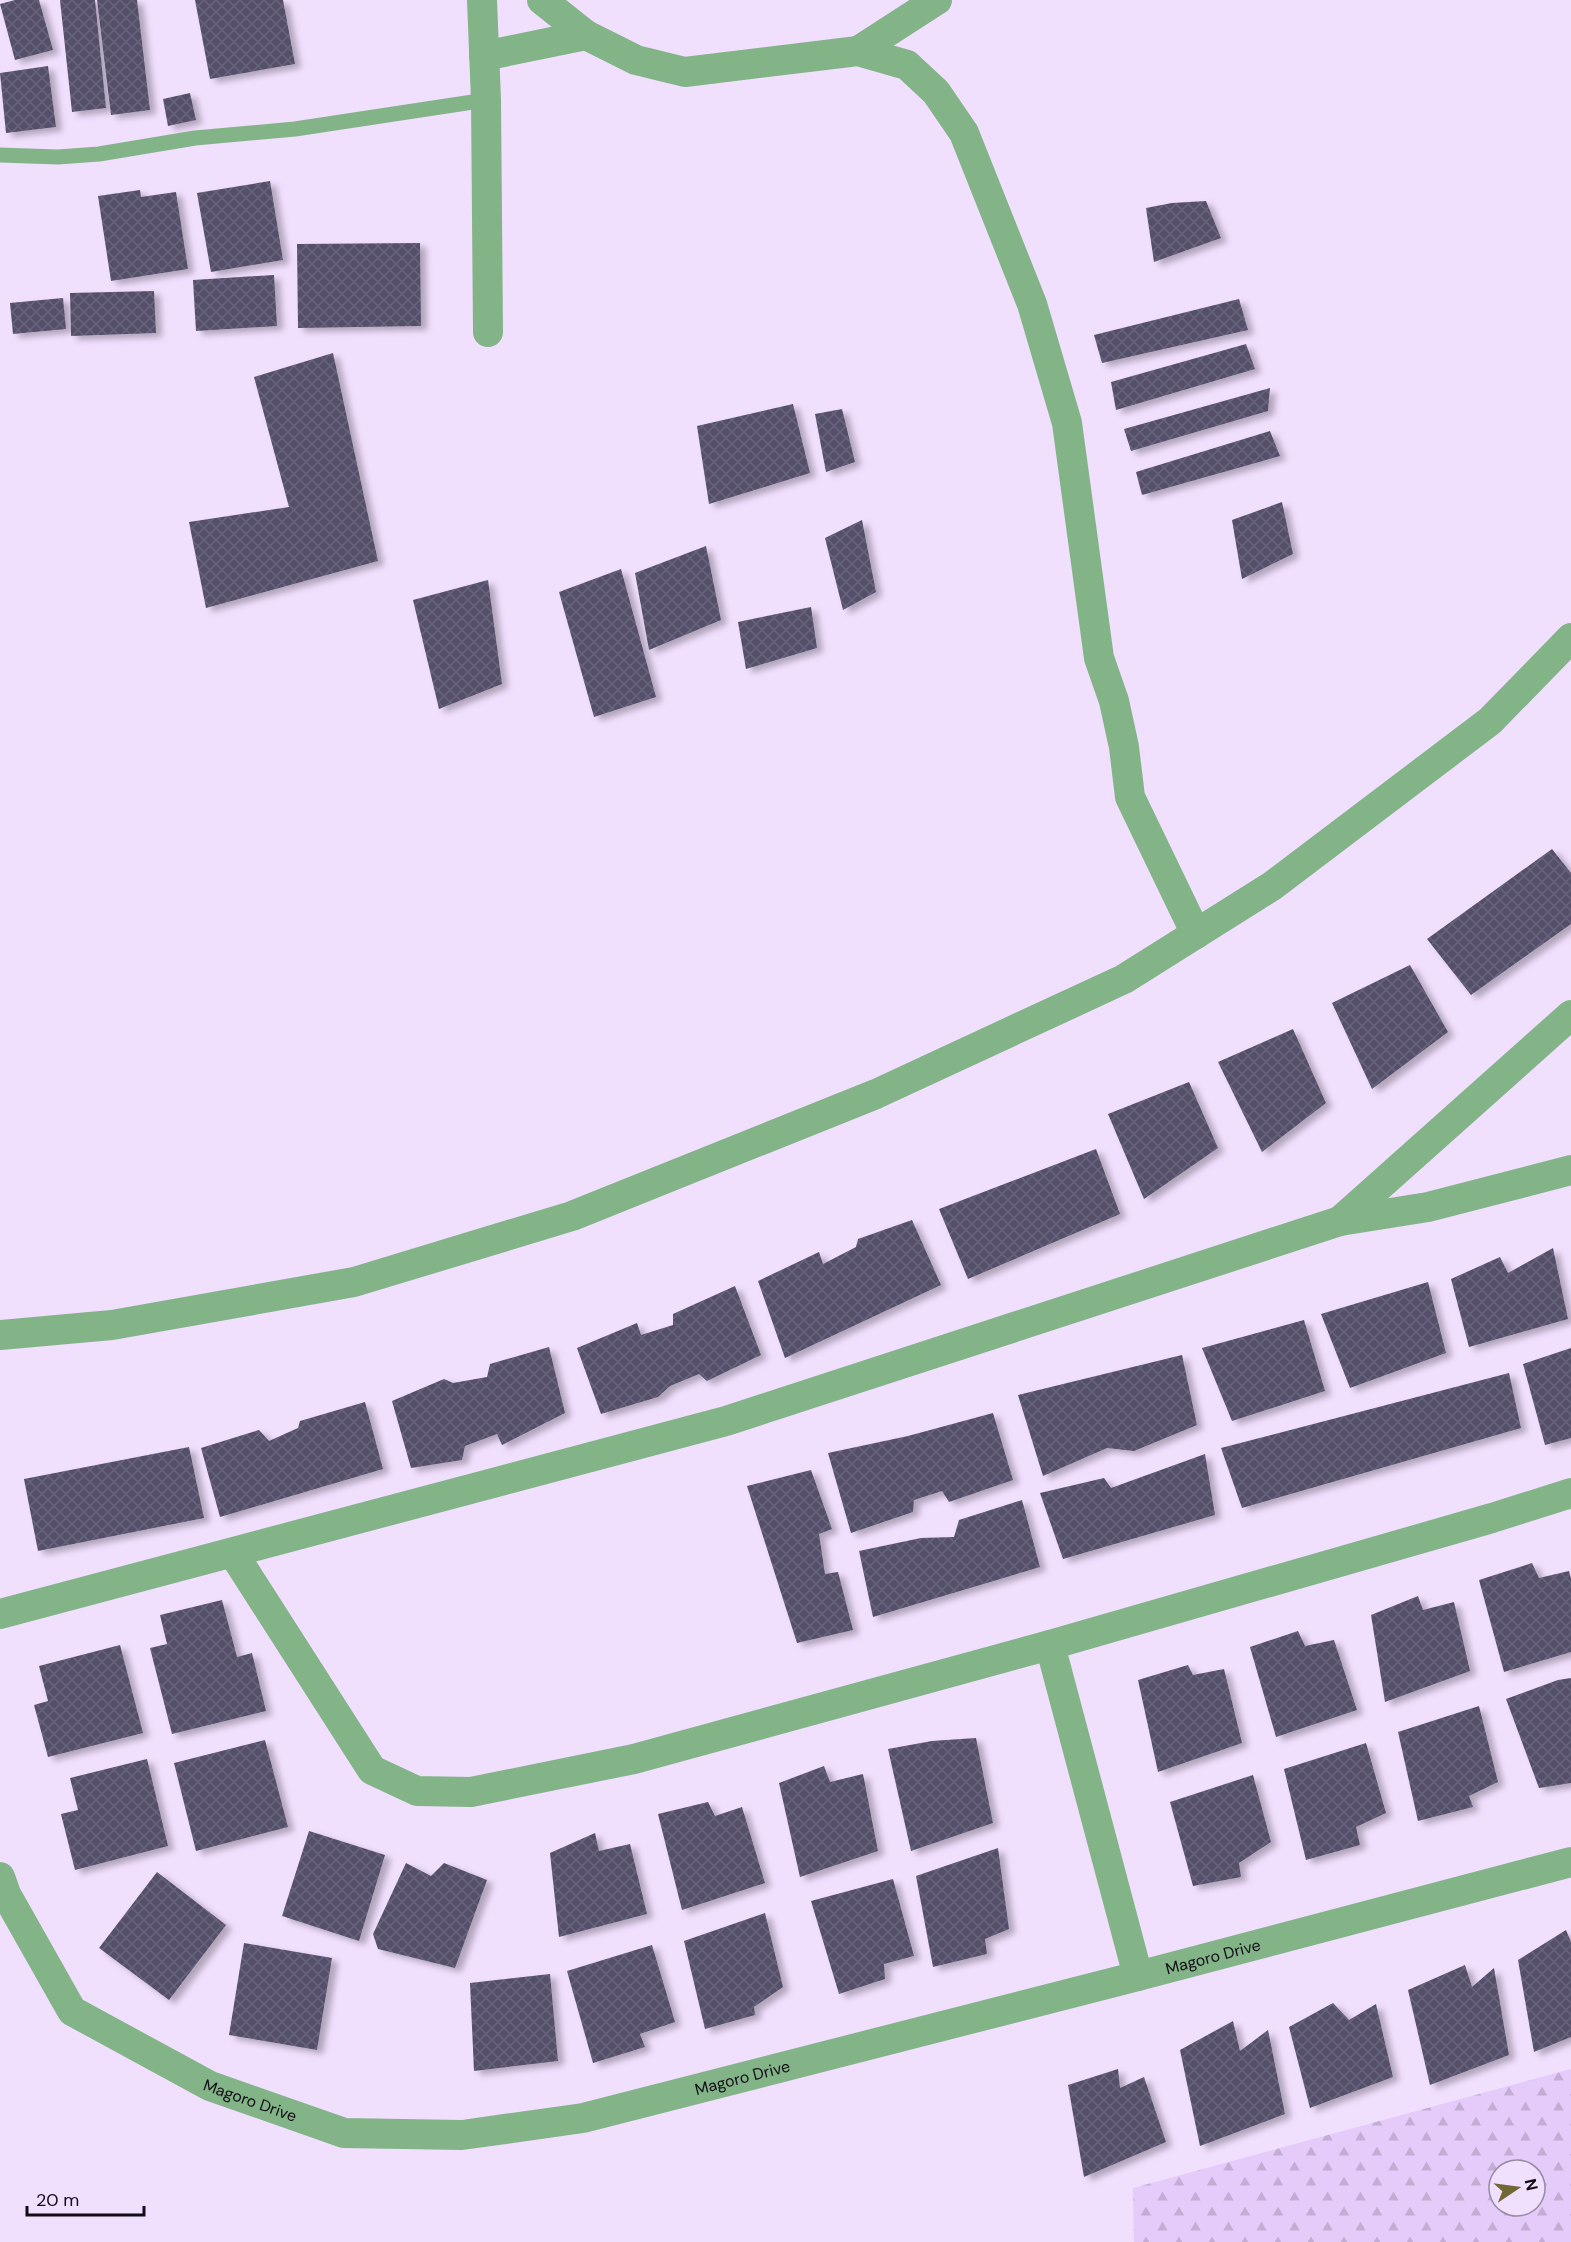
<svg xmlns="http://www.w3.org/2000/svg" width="1571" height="2242" viewBox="0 0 1571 2242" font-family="'DM Sans',sans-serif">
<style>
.forest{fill:url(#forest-firs);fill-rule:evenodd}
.building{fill:url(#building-cross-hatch);filter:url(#shadow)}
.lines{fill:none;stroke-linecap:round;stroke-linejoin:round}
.lane{stroke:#82b487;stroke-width:15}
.street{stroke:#82b487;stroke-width:30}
.labels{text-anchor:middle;stroke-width:6;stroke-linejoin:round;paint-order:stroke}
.street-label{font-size:16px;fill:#120c16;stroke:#f1dffe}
</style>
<defs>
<pattern id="forest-firs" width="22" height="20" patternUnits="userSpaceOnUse" patternTransform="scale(1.5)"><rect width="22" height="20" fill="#e5cbf9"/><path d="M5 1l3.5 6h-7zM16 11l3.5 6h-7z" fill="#c3add5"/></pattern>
<pattern id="building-cross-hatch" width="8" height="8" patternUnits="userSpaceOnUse" patternTransform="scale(1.5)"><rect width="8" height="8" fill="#54506b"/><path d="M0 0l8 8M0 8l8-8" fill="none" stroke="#68647b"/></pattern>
<filter id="shadow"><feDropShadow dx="6" dy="4" stdDeviation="3" flood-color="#0004"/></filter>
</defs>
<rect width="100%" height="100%" fill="#f1dffe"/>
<path class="forest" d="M1571 2069V2242H1134L1133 2188ZM1499 2170H1535V2206H1499Z"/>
<path class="building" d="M15 0H39L53 50 15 60 0 4Z
M60 0H95L106 108 72 112Z
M97 0H137L150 110 111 115Z
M195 0H283L295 64 210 79Z
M48 66 56 127 6 133 0 73Z
M190 93 196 120 168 126 163 99Z
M270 181 283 260 211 272 197 193Z
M140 190 141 197 176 192 188 269 111 281 98 196Z
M1206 201 1221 238 1154 262 1146 208 1172 203Z
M420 243 421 326 298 328 297 244Z
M274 275 277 326 196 331 193 280Z
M154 291 156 333 71 336 70 293Z
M63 298 66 329 13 334 10 303Z
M1239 299 1248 330 1102 363 1094 335Z
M1246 344 1255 369 1116 410 1111 382Z
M333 353 378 561 206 608 189 522 289 507 254 377Z
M1270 388 1268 411 1131 451 1124 429Z
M793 404 810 473 709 504 697 426Z
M842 409 855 462 826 472 815 414Z
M1270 431 1280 456 1142 495 1136 472Z
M1282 502 1293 554 1242 579 1232 520Z
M862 520 876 592 843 610 825 538Z
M706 546 721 620 649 650 635 573Z
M621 569 656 697 594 717 559 592Z
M488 580 502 684 439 709 413 600Z
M811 607 817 648 746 669 738 622Z
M1552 849 1571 873V924L1471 995 1427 939Z
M1410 965 1448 1032 1372 1089 1332 1003Z
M1293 1029 1326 1103 1262 1152 1218 1062Z
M1189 1082 1218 1148 1144 1199 1108 1114Z
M1096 1149 1120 1214 968 1279 939 1209Z
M912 1220 941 1285 785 1358 758 1281 819 1252 823 1264 856 1247 858 1239Z
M1553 1248 1568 1319 1469 1347 1451 1279 1500 1257 1508 1273Z
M1428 1282 1446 1353 1350 1388 1321 1314Z
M735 1286 761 1355 707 1381 699 1374 670 1386 658 1397 601 1414 577 1348 637 1323 641 1335 673 1325V1314Z
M1304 1320 1325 1391 1232 1421 1202 1348Z
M549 1347 565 1413 502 1445 497 1434 465 1446 462 1460 411 1468 392 1401 444 1379 453 1383 487 1377 490 1364Z
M1571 1348V1438L1545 1445 1523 1364Z
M1182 1355 1197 1425 1134 1451 1107 1448 1043 1476 1018 1395Z
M1509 1373 1521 1428 1242 1508 1221 1448Z
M365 1402 383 1469 220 1517 201 1448 259 1430 269 1441 298 1428 300 1421Z
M993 1413 1013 1480 949 1502 942 1491 914 1500 913 1512 851 1533 828 1453 908 1436Z
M189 1447 204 1518 38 1551 24 1479Z
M1205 1454 1215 1515 1063 1559 1040 1493 1104 1478 1111 1488Z
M811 1470 832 1529 819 1534 825 1574 838 1572 853 1630 797 1643 747 1486Z
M1022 1500 1040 1567 873 1617 859 1551 921 1538 954 1537 959 1520Z
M1532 1563 1539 1578 1569 1571 1571 1579V1652L1504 1672 1479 1580Z
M1418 1596 1423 1610 1454 1602 1470 1671 1385 1702 1371 1615Z
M222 1600 237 1657 252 1653 266 1711 172 1734 150 1648 167 1644 160 1615Z
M1298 1631 1305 1646 1334 1640 1357 1710 1276 1737 1250 1647Z
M120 1645 143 1733 48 1757 34 1705 48 1701 39 1666Z
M1188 1665 1193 1675 1224 1669 1242 1743 1158 1772 1138 1680Z
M1571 1678V1783L1539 1788 1506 1699 1558 1680Z
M1479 1706 1498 1782 1469 1796 1473 1807 1418 1821 1398 1732Z
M976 1738 993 1823 911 1851 888 1749 932 1741Z
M265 1740 288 1827 196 1851 174 1763Z
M1366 1743 1386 1813 1356 1827 1360 1845 1306 1860 1284 1769Z
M147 1759 168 1846 75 1870 61 1814 78 1810 70 1778Z
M824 1766 830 1782 863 1774 878 1851 800 1877 779 1783Z
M1253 1775 1271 1842 1239 1863 1241 1877 1193 1886 1170 1802Z
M708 1802 715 1816 742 1807 765 1883 682 1910 658 1814Z
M309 1831 385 1855 359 1941 282 1916Z
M595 1833 599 1851 630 1844 647 1914 559 1937 550 1853Z
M998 1848 1009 1929 985 1939 987 1954 933 1967 916 1876Z
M406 1863 431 1876 444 1863 487 1880 455 1968 378 1949 373 1934Z
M157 1872 226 1925 169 2000 99 1948Z
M893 1879 914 1956 884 1964 885 1979 839 1994 811 1901Z
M765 1913 783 1987 754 2007 755 2015 705 2029 684 1941Z
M1566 1930 1571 1942V2037L1534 2052 1518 1960Z
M244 1943 332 1958 317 2050 229 2035Z
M652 1945 675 2022 640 2034 645 2047 593 2063 567 1971Z
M1465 1965 1472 1987 1494 1968 1509 2055 1430 2085 1408 1990Z
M550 1974 558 2061 474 2071 470 1983Z
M1333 2003 1349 2020 1376 2004 1393 2077 1310 2108 1289 2027Z
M1233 2021 1240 2051 1268 2030 1285 2114 1200 2146 1180 2050Z
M1118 2069 1120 2088 1144 2077 1166 2142 1084 2177 1068 2085Z"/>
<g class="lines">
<path class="lane" d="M0 155 58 157 99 154 195 138 295 129 486 100"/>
<g class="street">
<path d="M482 0 486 100 488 332"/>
<path d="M542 0 586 35 636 60 685 72 858 51 907 65 936 92 964 133 1032 304 1067 423 1099 658 1114 701 1124 747 1130 797 1196 934"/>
<path d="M858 51 937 0"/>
<path d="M484 56 586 35"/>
<path d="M1340 1221 1571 1015"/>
<path d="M0 1335 112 1325 354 1282 572 1216 876 1094 1124 979 1272 886 1490 721 1571 638"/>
<path d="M233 1553 372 1770 417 1791 471 1792 634 1759 1050 1645 1492 1518 1571 1493"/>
<path d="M0 1614 726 1421 1340 1221 1428 1207 1571 1170"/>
<path d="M1050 1645 1138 1976"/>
<path id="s1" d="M0 1877 6 1894 72 2011 210 2086 344 2133 462 2135 583 2118 1138 1976 1571 1862"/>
</g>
</g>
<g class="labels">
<g class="street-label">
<text dy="6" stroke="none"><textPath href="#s1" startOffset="1342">Magoro Drive</textPath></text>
<text dy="6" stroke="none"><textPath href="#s1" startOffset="856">Magoro Drive</textPath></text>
<text dy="6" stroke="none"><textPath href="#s1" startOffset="352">Magoro Drive</textPath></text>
</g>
</g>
<g transform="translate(1517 2188) rotate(77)"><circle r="28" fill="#f1dffe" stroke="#988ba1" stroke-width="1.5"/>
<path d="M0-4.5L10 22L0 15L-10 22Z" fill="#706734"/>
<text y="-9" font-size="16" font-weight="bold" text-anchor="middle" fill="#120c16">N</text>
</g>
<path d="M27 2206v9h117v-9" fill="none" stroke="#120c16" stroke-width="3"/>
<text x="36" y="2206" font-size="18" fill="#120c16" stroke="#f1dffe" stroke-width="4.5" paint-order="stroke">20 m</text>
</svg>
